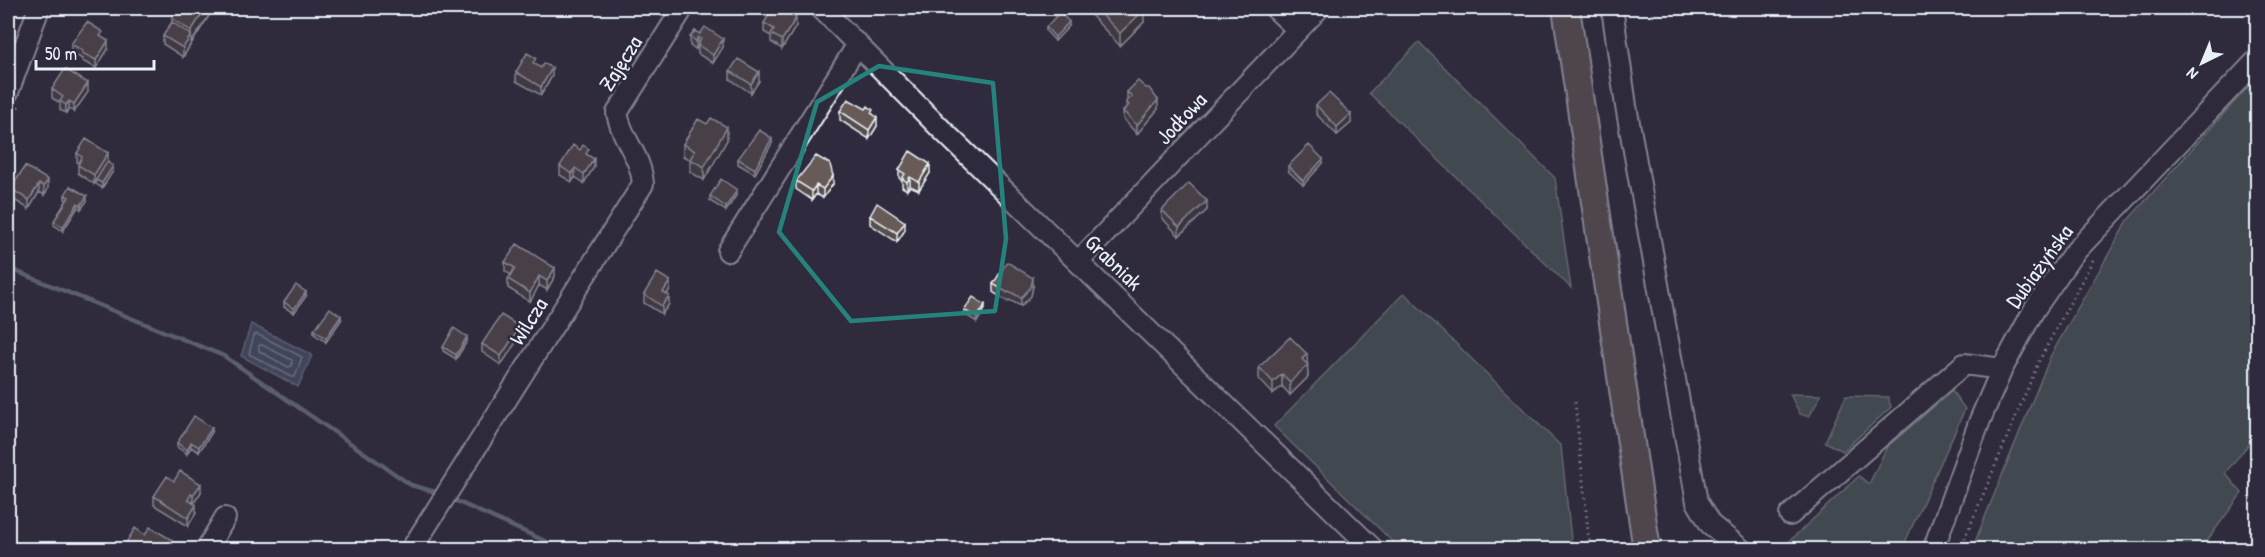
<svg xmlns="http://www.w3.org/2000/svg" width="2265" height="557" viewBox="0 0 2265 557" font-family="'Patrick Hand',sans-serif">
<style>
.green{fill:#5a6d66;stroke:#a1afaf;stroke-width:1.5}
.water{fill:#54667f;stroke:#8f9eaf;stroke-width:1.5}
.lines{fill:none;stroke-linecap:round;stroke-linejoin:round}
.shore{stroke:#adb9c8;stroke-width:1.5}
.stream{stroke:#8f9eaf;stroke-width:4.5}
.minor-casing{stroke:#e8f1f8;stroke-width:24}
.major-casing{stroke:#e8f1f8;stroke-width:30}
.path{stroke:#e8f1f8;stroke-width:3;stroke-dasharray:1.5 4.5;stroke-linecap:butt}
.minor{stroke:#2f2a3d;stroke-width:20}
.major{stroke:#766964;stroke-width:26}
.wall{fill:#594d4b;stroke:#e8f1f8;stroke-width:1.5}
.shaded-wall{fill:#493f3d;stroke:#e8f1f8;stroke-width:1.5}
.building{fill:#685a57;stroke:#e8f1f8;stroke-width:1.5}
.marked{fill:none;stroke:#25827c;stroke-width:4.5;stroke-linejoin:round}
.labels{text-anchor:middle;stroke-width:5;stroke-linejoin:round;paint-order:stroke}
.street-label{font-size:22px;fill:#e8f1f8;stroke:#2f2a3d}
</style>
<rect width="100%" height="100%" fill="#2f2a3d"/>
<filter id="ink" filterUnits="userSpaceOnUse"><feTurbulence type="fractalNoise" baseFrequency=".0167" numOctaves="2"/><feDisplacementMap in="SourceGraphic" scale="12" xChannelSelector="R" yChannelSelector="G"/><feConvolveMatrix kernelMatrix="1 2 1 2 8 2 1 2 1" color-interpolation-filters="sRGB"/></filter>
<g filter="url(#ink)">
<path class="green" d="M1419 42 1555 178 1571 288 1369 93Z
M2257 77V434L2225 473 2242 493 2201 549H1972L2051 355 2128 220Z
M1404 293 1561 446 1572 549H1400L1274 426Z
M1952 391 1965 409 1902 549H1781L1859 476 1869 484 1887 447Z
M1790 394 1821 395 1809 417 1800 414Z
M1846 396 1888 397 1891 407 1843 451 1825 442Z"/>
<path class="water" d="M251 324 312 355 298 387 241 356Z"/>
<g class="lines">
<path class="shore" d="M257 334 302 357 295 377H292L249 354 254 335Z
M259 345H262L292 360V366L288 367 259 351Z"/>
<path class="stream" d="M8 268 224 356 411 485 435 492
M456 501 565 550"/>
<g class="minor-casing">
<path id="minor" d="M821 8 938 126 1374 550
M1275 8 1297 29
M1612 8 1626 106 1697 502 1710 524 1742 550
M8 92 39 8
M728 251 858 44
M1079 261 1319 8
M1790 515 1964 364 2002 369
M206 550 225 518
M411 550 643 184C641 155 622 141 617 113L683 8
M1933 550 1980 420 2002 369 2034 310 2072 255 2258 59"/>
</g>
<g class="major-casing">
<path id="major" d="M1566 8 1647 550"/>
</g>
<path class="path" d="M8 136 19 105
M1575 402 1590 550
M1960 550 2039 361 2094 258"/>
<use href="#minor" class="minor"/>
<use href="#major" class="major"/>
</g>
<path class="wall" d="M214 8 183 57 163 44V36L172 22V18Z
M637 8H652L648 14Z
M1088 8H1142L1144 22 1120 46 1088 12Z
M764 23 796 26 782 49 771 42V36L764 32Z
M1069 26 1055 41 1046 31V27Z
M695 31 723 47 713 63 698 54V47L696 49 690 46V37Z
M103 38 108 49 96 68 82 61V59L71 52V44Z
M536 65 552 76 541 95 516 81V72Z
M730 71 759 81 751 93 730 79Z
M52 89 88 92 74 112 69 109 66 113 60 110V103L52 98Z
M1127 92 1158 109 1137 134 1123 119V111L1126 107V102L1128 101 1127 100Z
M1316 105 1351 123 1337 135 1316 114Z
M840 111 873 114 877 126 869 139 840 120Z
M727 140 704 180 690 172V160L683 156V144Z
M772 143 755 174 738 164V159Z
M77 153 108 162 107 163 113 171 102 188 96 184V180L94 184 78 173V165L79 163 77 162Z
M589 156 594 167 584 183 575 177 572 182 560 175V166Z
M1323 163 1303 185 1288 171V166Z
M25 166 48 189 44 195 39 192 29 209 11 198V189Z
M899 170 930 173 919 190 910 186 907 190 902 187V180L899 178Z
M796 181 833 184 823 198 816 194 812 200 796 189Z
M737 194 726 211 710 201V196Z
M65 195 87 201 81 209 78 207 63 231 54 225V221L67 200 65 199Z
M1162 210H1207L1179 236 1162 218Z
M870 216 905 230 897 242 870 224Z
M505 262 555 276 547 290 539 285 530 302 508 288V279L511 275 505 271Z
M993 284 1033 286 1031 296 1021 306 1009 300 1008 302 993 292Z
M670 289 667 294 669 304 662 314 644 303V294Z
M306 296 294 313 284 307V302Z
M985 309 977 322 964 314V310Z
M341 320 326 342 314 334V330Z
M520 336 501 365 482 352V344Z
M467 341 456 359 443 351V347Z
M1307 364 1308 377 1290 395 1282 386 1273 394 1259 379V367Z
M212 432 199 452 191 447 187 454 177 447V443Z
M174 481 201 492 194 503 196 513 188 526 154 505V496Z"/>
<path class="shaded-wall" d="M206 8H214L191 43V31Z
M648 8H652L648 14Z
M1144 10V22L1120 46V33Z
M796 18V26L782 49V40Z
M1069 22V26L1055 41V37Z
M191 35V43L183 57V48Z
M698 37V46L696 49V41Z
M723 39V47L713 63V55Z
M108 41V49L96 68V60Z
M552 68V76L541 95V87Z
M759 72V81L751 93V84Z
M88 83V92L74 112V104Z
M1158 100V109L1137 134V125Z
M69 101V109L66 113V105Z
M1351 114V123L1337 135V127Z
M877 117V126L869 139V130Z
M727 127V140L704 180V167Z
M772 138V143L755 174V169Z
M108 153V162L94 184V175Z
M594 159V167L584 183V174Z
M1323 159V163L1303 185V181Z
M930 164V173L919 190V182Z
M113 166V171L102 188V183Z
M575 168V177L572 182V174Z
M833 176V184L823 198V189Z
M910 177V186L907 190V182Z
M48 180V189L44 195V186Z
M39 184V192L29 209V200Z
M816 185V194L812 200V191Z
M737 190V194L726 211V207Z
M87 196V201L81 209V205Z
M1207 201V210L1179 236V227Z
M78 203V207L63 231V227Z
M905 222V230L897 242V233Z
M555 268V276L547 290V281Z
M539 276V285L530 302V293Z
M1033 278V286L1031 296 1021 306V298Z
M670 281V289L663 300V292Z
M306 292V296L294 313V309Z
M669 296V304L662 314V306Z
M985 305V309L977 322V318Z
M341 316V320L326 342V338Z
M520 327V336L501 365V356Z
M467 337V341L456 359V355Z
M1307 354 1308 377 1290 395V382L1302 359Z
M1282 374V386L1273 394V382Z
M212 428V432L199 452V447Z
M191 442V447L187 454V450Z
M201 484V492L193 504V495Z
M196 505V513L188 526V518Z
M172 540V545L169 549H166Z"/>
<path class="building" d="M178 8H206L191 31 172 18Z
M773 8H778L796 18 782 40 771 34 774 29 764 23Z
M1095 8H1142L1144 10 1120 33Z
M1060 12 1069 22 1055 37 1046 27Z
M87 22 103 32 100 36 108 41 96 60 82 53 83 51 71 44Z
M172 22 191 35 183 48 163 36Z
M705 27 723 39 713 55 698 45 701 39 698 37 696 41 690 37 695 31 700 34Z
M527 53 536 58 533 63 541 68 544 63 552 68 541 87 516 72Z
M738 59 759 72 751 84 730 71Z
M65 69 88 83 74 104 69 101 66 105 60 101 63 97 52 89Z
M1138 81 1146 88H1149L1158 100 1137 125 1123 111 1129 105 1126 102 1132 96 1127 92Z
M1329 93 1351 114 1337 127 1316 105Z
M848 99 866 109 868 106 873 110 871 113 877 117 869 130 840 111Z
M711 118 727 127 704 167 690 159 695 151 683 144 698 119 707 124Z
M759 130 772 138 755 169 738 159Z
M86 139 108 153 94 175 78 165 82 157 77 153Z
M573 145 580 150 583 145 589 149 586 154 594 159 584 174 575 168 572 174 560 166Z
M1309 145 1323 159 1303 181 1288 166Z
M910 151 930 164 919 182 910 177 907 182 902 178 905 174 899 170Z
M816 156 830 164 833 176 823 189 816 185 812 191 796 181Z
M107 162 113 166 102 183 96 180Z
M25 166 48 180 44 186 39 184 29 200 11 189Z
M721 179 737 190 726 207 710 196Z
M1189 183 1207 201 1179 227 1162 210Z
M70 186 87 196 81 205 78 203 63 227 54 221 69 197 65 195Z
M877 203 905 222 897 233 870 216Z
M517 244 555 268 547 281 539 276 530 293 508 279 515 268 505 262Z
M1007 262 1033 278 1031 287 1021 298 1009 291 1008 293 993 284Z
M657 273 670 281 663 292 669 296 662 306 644 294Z
M296 285 306 292 294 309 284 302Z
M973 297 985 305 977 318 964 310Z
M330 308 341 316 326 338 314 330Z
M501 315 520 327 501 356 482 344Z
M454 328 467 337 456 355 443 347Z
M1290 337 1307 354 1302 359 1308 365 1290 382 1282 374 1273 382 1259 367Z
M194 416 212 428 199 447 191 442 187 450 177 443Z
M180 471 201 484 193 495 191 494 188 500 196 505 188 518 154 496 167 476 174 481Z
M150 527 172 540 166 549H129L124 546 135 528 145 535Z"/>
</g>
<path d="M0 0H2265V557H0ZM879 66 993 83 1006 239 995 311 851 321 779 232 817 102Z" fill="#2f2a3d" fill-opacity=".55" fill-rule="evenodd"/>
<path class="marked" d="M879 66 993 83 1006 239 995 311 851 321 779 232 817 102Z"/>
<g class="labels">
<g class="street-label">
<text transform="translate(620 63) rotate(-58)" y="8">Zajęcza</text>
<text transform="translate(1181 118) rotate(-47)" y="8">Jodłowa</text>
<text transform="translate(1114 262) rotate(44)" y="8">Grabniak</text>
<text transform="translate(2039 266) rotate(-54)" y="8">Dubiażyńska</text>
<text transform="translate(528 321) rotate(-58)" y="8">Wilcza</text>
</g>
</g>
<rect width="2265" height="557" fill="none" stroke="#2f2a3d" stroke-width="30"/>
<rect x="15" y="15" width="2235" height="527" fill="none" stroke="#e8f1f8" stroke-width="2" filter="url(#ink)"/>
<g transform="translate(2202 63) rotate(223)" stroke="#2f2a3d" stroke-width="4.5" paint-order="stroke">
<path d="M0-4.5L10 22L0 15L-10 22Z" fill="#e8f1f8"/>
<text y="-9" font-size="16" font-weight="bold" text-anchor="middle" fill="#e8f1f8">N</text>
</g>
<path d="M36 60v9h118v-9" fill="none" stroke="#e8f1f8" stroke-width="3"/>
<text x="45" y="60" font-size="18" fill="#e8f1f8" stroke="#2f2a3d" stroke-width="4.5" paint-order="stroke">50 m</text>
</svg>
